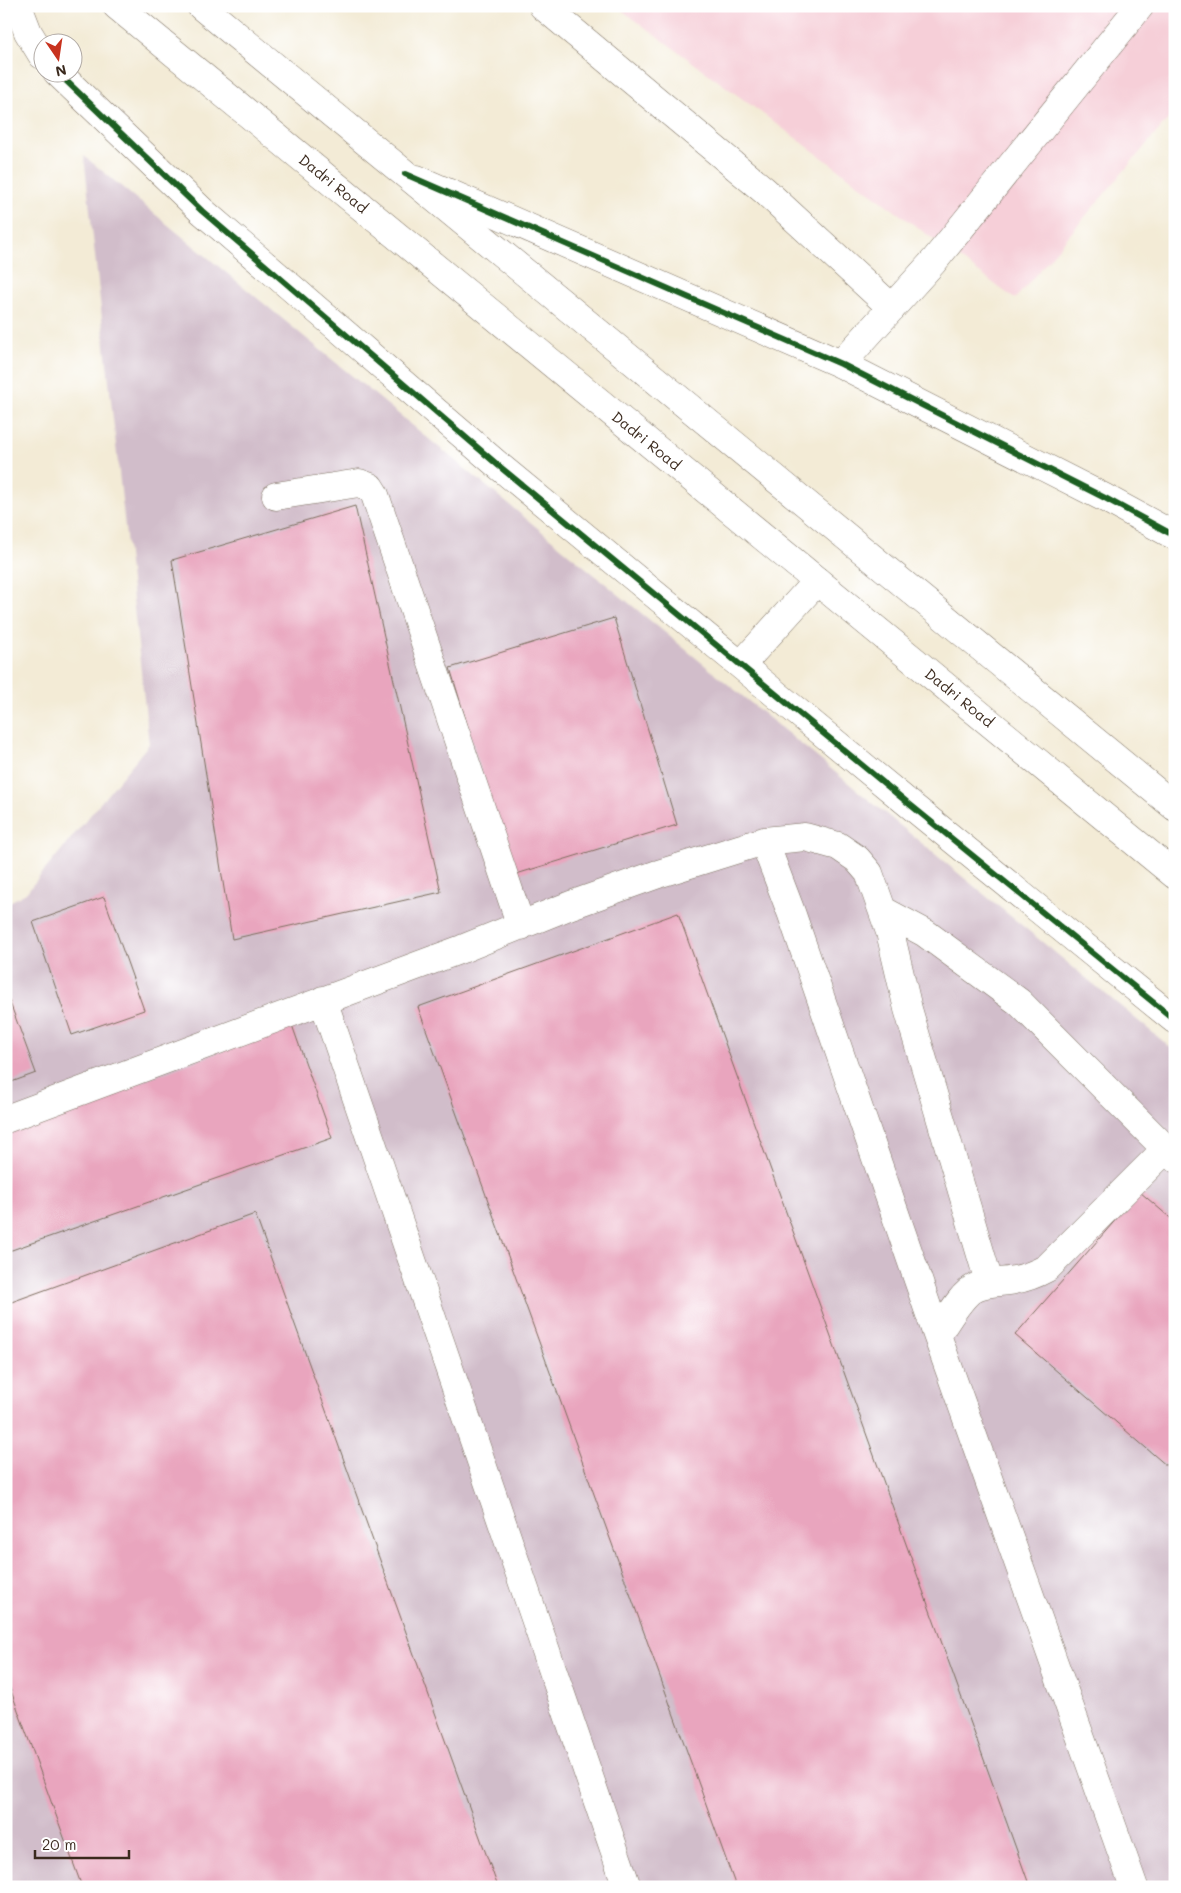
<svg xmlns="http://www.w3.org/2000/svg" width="1181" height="1893" viewBox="0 0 1181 1893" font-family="Mali,sans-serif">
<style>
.built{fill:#f6cfd8}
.industrial{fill:#d1bdca}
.building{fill:#e9a5be}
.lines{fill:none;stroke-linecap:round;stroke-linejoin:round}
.minor-casing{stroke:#7b6e5e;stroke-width:29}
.major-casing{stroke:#7b6e5e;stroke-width:29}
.minor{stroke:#fff;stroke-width:28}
.major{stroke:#fff;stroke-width:28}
.cycleway-casing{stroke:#fff;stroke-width:9}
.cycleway{stroke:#1b5e20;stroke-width:6}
.labels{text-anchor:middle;stroke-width:4;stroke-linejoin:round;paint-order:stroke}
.street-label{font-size:15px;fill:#3b2a1e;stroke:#fff}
</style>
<rect width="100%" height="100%" fill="#fff"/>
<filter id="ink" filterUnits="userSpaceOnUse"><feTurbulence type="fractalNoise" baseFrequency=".02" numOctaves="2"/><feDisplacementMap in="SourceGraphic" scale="10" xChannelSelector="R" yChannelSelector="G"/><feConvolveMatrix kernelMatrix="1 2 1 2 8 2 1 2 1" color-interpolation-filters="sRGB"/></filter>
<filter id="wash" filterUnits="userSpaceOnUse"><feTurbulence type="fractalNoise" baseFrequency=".0096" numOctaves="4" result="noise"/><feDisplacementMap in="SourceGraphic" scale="20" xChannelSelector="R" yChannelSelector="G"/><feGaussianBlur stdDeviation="1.12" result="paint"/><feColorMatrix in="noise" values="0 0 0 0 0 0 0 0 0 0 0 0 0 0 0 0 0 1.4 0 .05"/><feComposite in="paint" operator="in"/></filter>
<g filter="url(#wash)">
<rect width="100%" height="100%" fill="#f3ebd6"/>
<path class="built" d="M616 6H1175V111L1015 299Z"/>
<path class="industrial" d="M84 156 1175 1051V1887H6V904L26 893 149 744Z"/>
<g id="blocks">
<path class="building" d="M355 506 441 892 232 939 172 560Z
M614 618 677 825 513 875 450 668Z
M104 897 144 1010 72 1035 33 922Z
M678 913 1030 1887H736L418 1007Z
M6 992 36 1073 6 1084Z
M292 1025 332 1138 6 1252V1133Z
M1140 1192 1175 1222V1473L1015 1335Z
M255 1214 498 1887H82L6 1677V1304Z"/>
</g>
</g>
<g filter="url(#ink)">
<use href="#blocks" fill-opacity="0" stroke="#7b6e5e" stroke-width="1"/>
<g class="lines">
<g class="minor-casing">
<path id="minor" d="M18 6 28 32 42 55
M543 6 765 191 892 308
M57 72 202 211 499 466 908 803 1175 1020
M417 179 841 364 1105 498 1175 536
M841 364 934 261 1140 6
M276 496 359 483 370 487 375 495 521 926
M741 665 817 581
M764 841 791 912 937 1335 1134 1887
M884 911 925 933 1019 1002 1175 1158
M323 1000 627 1887
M6 1119 462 949 571 905 658 874 764 841 805 837 838 846 857 859 869 873 890 932 908 1009 989 1282
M937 1335C947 1321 961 1294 976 1287 988 1281 1001 1283 1014 1280 1026 1278 1036 1274 1047 1268L1166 1149"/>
</g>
<g class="major-casing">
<path id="major" d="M117 6 1175 875
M201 6 1175 807"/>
</g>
<use href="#minor" class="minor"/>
<use href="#major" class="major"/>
<g class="cycleway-casing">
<path id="cycleway" d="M57 72 202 211 499 466 908 803 1175 1020
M405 174 841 364 1105 498 1175 536"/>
</g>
<use href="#cycleway" class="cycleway"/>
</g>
</g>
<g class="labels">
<g class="street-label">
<text transform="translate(333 184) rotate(39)" y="5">Dadri Road</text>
<text transform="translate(646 441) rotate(39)" y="5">Dadri Road</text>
<text transform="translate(959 698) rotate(39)" y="5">Dadri Road</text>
</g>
</g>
<rect width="1181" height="1893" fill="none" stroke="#fff" stroke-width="25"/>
<g transform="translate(58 58) rotate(167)"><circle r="24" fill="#ffffff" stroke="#b1aaa5"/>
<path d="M0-4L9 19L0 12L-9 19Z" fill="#c8321e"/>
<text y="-8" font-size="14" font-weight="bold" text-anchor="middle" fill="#3b2a1e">N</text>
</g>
<path d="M35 1850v8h94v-8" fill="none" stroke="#3b2a1e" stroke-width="2.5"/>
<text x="42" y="1850" font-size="15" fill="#3b2a1e" stroke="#ffffff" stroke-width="4" paint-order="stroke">20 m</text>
</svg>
